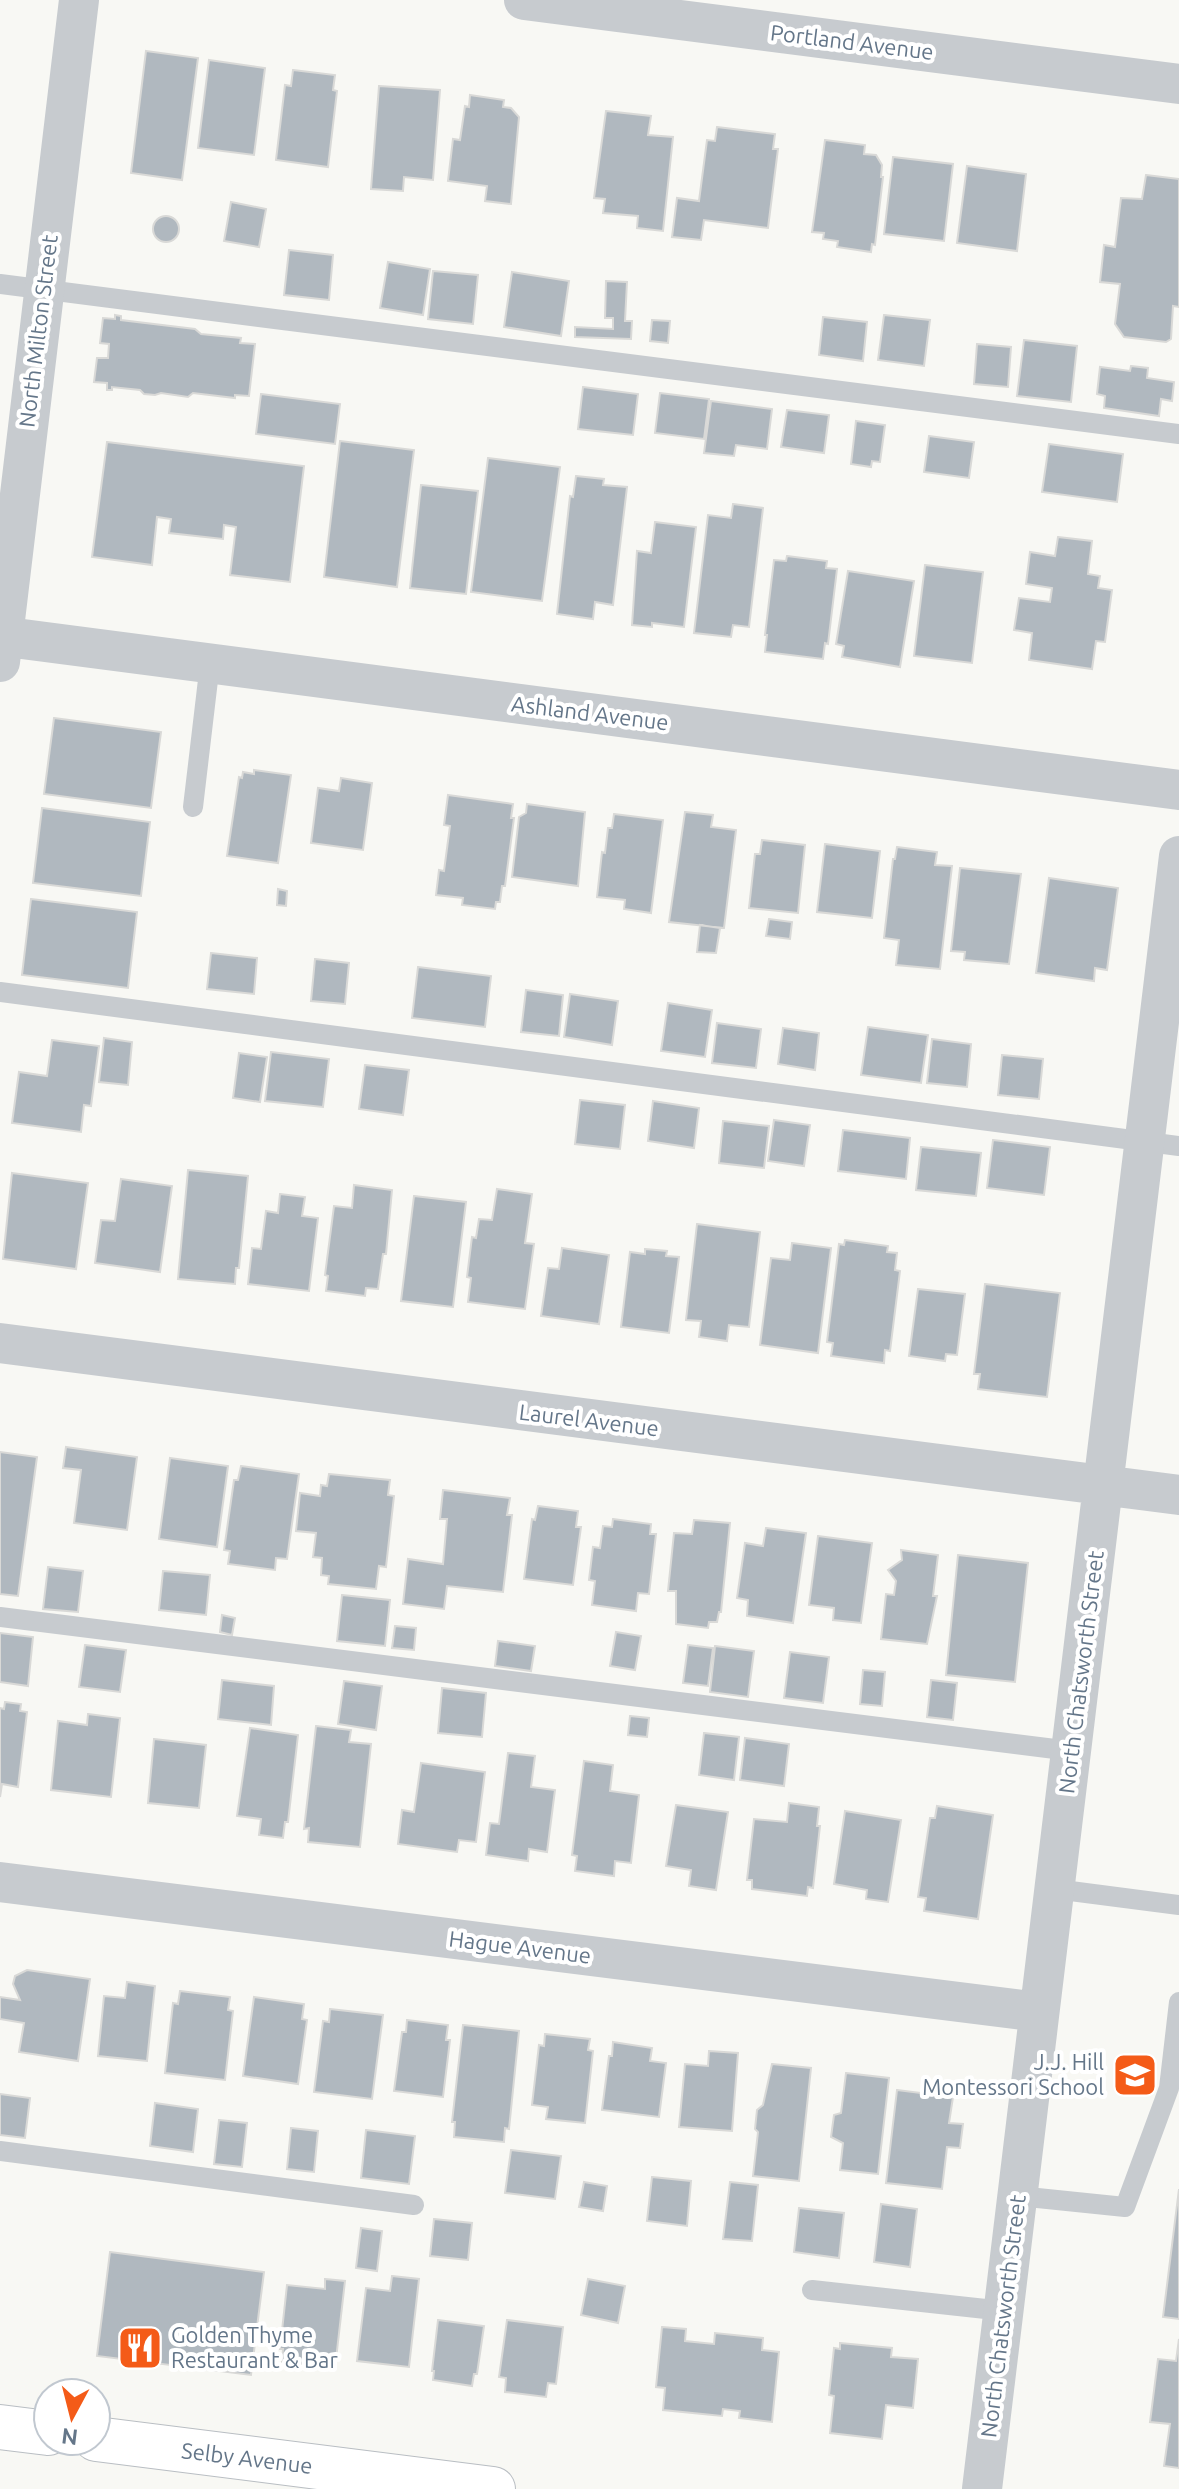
<svg xmlns="http://www.w3.org/2000/svg" width="1179" height="2489" viewBox="0 0 1179 2489" font-family="Ubuntu,sans-serif">
<style>
.building{fill:#b0b8bf;stroke:#d9d9d7;stroke-width:2}
.lines{fill:none;stroke-linecap:round;stroke-linejoin:round}
.secondary-casing{stroke:#b9bec3;stroke-width:46}
.lane{stroke:#c7cbcf;stroke-width:20}
.street{stroke:#c7cbcf;stroke-width:40}
.secondary{stroke:#fff;stroke-width:44}
.labels{text-anchor:middle;stroke-width:8;stroke-linejoin:round;paint-order:stroke}
.street-label{font-size:22px;fill:#647689;stroke:#fff}
.poi-label{font-size:22px;fill:#647689;stroke:#fff;text-anchor:end}
</style>
<rect width="100%" height="100%" fill="#f8f8f4"/>
<path class="building" d="M146 51 198 58 182 180 131 173Z
M209 60 265 68 254 155 198 148Z
M293 70 335 75 333 90 337 91 328 167 276 160 285 85 291 86Z
M379 86 440 90 433 180 404 177 403 191 371 189Z
M470 95 504 100 503 107 511 108 519 117 511 204 485 201 487 186 448 181 453 139 460 140 465 106 469 107Z
M606 111 651 116 648 135 673 137 663 231 637 228 638 216 603 213 605 199 594 198Z
M717 127 775 134 773 149H778L768 228 704 220 701 240 672 237 677 198 699 201 707 140 715 141Z
M825 140 865 145 864 154 876 155 882 165 881 177H883L875 245 872 244 871 252 837 247 838 241 823 239 824 233 812 232Z
M893 157 953 164 944 241 884 234Z
M967 166 1026 174 1017 251 957 243Z
M1146 175 1179 179V307L1173 306 1171 339 1166 342 1124 337 1115 324 1120 284 1100 282 1104 245 1115 247 1121 198 1142 199Z
M231 202 266 209 259 247 224 241Z
M153 229a13 13 0 1 1 26 0a13 13 0 1 1-26 0Z
M289 250 333 255 329 300 284 295Z
M388 262 430 269 423 315 380 308Z
M433 271 478 275 473 324 428 319Z
M512 272 569 281 561 336 504 327Z
M606 281 627 282 625 321H632L631 339 575 337V327L613 329V318H605Z
M115 315 121 316V320L195 329 201 334 241 338 240 343 255 344 249 396 235 395V398L193 393 188 397 161 393 155 395 144 394 140 390 112 387V390H107V383L94 382 97 358H108L109 344 100 343 103 318 115 319Z
M884 315 930 320 924 366 878 360Z
M823 317 867 322 863 361 819 355Z
M652 320 670 321 668 343 650 341Z
M1024 340 1077 346 1071 402 1017 396Z
M977 344 1011 347 1008 387 974 384Z
M1131 366 1148 368 1147 378 1174 382 1172 401 1161 399 1159 416 1104 408 1105 396 1097 394 1100 367 1130 371Z
M583 387 638 394 633 435 578 429Z
M660 393 709 399 704 439 655 433Z
M261 394 340 404 335 444 256 434Z
M711 401 772 409 767 449 736 445 734 456 704 453Z
M787 410 829 415 824 453 781 447Z
M856 421 885 425 880 462 872 461 871 467 851 464Z
M929 436 974 442 969 478 924 472Z
M340 441 414 450 397 587 324 577Z
M107 442 304 466 290 582 230 575 236 527 224 525 223 539 169 533 171 519 157 517 152 565 92 557Z
M1049 444 1123 454 1117 502 1042 492Z
M488 458 560 467 542 601 471 592Z
M576 476 604 479 603 485 627 487 613 605 595 602 593 619 557 614 570 496 573 497Z
M421 485 478 491 466 594 410 588Z
M733 504 763 508 749 627 733 625 731 637 694 633 708 515 731 518Z
M655 522 696 527 684 627 652 623V627L632 625 637 551 651 553Z
M1058 537 1092 541 1088 574 1100 576 1098 588 1112 590 1105 642 1096 641 1092 669 1029 660 1032 633 1014 630 1019 598 1050 602 1052 588 1026 584 1030 552 1055 556Z
M787 556 827 561 826 568 837 569 828 644 825 643 823 659 765 652 767 635H765L774 560 786 561Z
M925 565 983 572 972 663 914 656Z
M848 571 914 581 900 667 842 657 844 646 836 644Z
M54 718 161 732 151 808 44 794Z
M254 770 291 775 278 863 227 856 239 777 242 778 243 772 254 774Z
M341 778 372 783 363 850 311 843 318 788 339 791Z
M448 795 513 804 511 818H514L505 886H502L500 902H496L495 909 462 905 463 898 436 895 439 870 444 871 450 826 444 825Z
M527 804 585 812 578 886 512 877 519 817 526 813Z
M42 808 150 822 141 896 33 883Z
M685 812 713 815 711 827 736 830 724 928 669 922Z
M614 814 663 820 651 913 624 909 625 900 597 897 602 852 605 853 608 828H612Z
M762 840 805 845 798 913 749 908 755 854H760Z
M825 844 880 851 872 918 817 912Z
M897 847 937 852 935 865 952 866 940 969 896 965 899 940 884 938 893 859H895Z
M960 868 1021 874 1009 964 964 960 965 952 951 951Z
M1049 878 1118 888 1107 970 1095 968 1094 981 1036 973Z
M278 889 287 891 286 906 277 905Z
M31 899 137 912 128 988 22 975Z
M769 919 792 922 790 939 766 936Z
M700 925 720 928 716 953 697 952Z
M211 953 257 958 254 994 207 989Z
M315 959 349 963 345 1004 311 1001Z
M418 967 491 976 485 1027 412 1018Z
M526 990 563 995 559 1036 521 1032Z
M570 994 618 1001 612 1045 564 1037Z
M668 1003 712 1010 705 1057 661 1051Z
M717 1023 761 1029 756 1068 712 1063Z
M868 1027 928 1035 921 1083 861 1075Z
M783 1028 819 1033 815 1070 778 1064Z
M104 1038 132 1042 128 1085 99 1082Z
M932 1039 971 1044 967 1087 927 1083Z
M52 1040 99 1046 91 1106 84 1105 81 1132 12 1123 19 1072 47 1076Z
M271 1052 329 1059 323 1107 265 1101Z
M239 1053 267 1057 260 1102 233 1098Z
M1002 1055 1043 1059 1039 1099 998 1095Z
M365 1065 409 1070 403 1115 359 1109Z
M580 1100 625 1105 620 1149 575 1144Z
M653 1101 699 1108 694 1148 648 1141Z
M774 1120 810 1125 804 1166 768 1161Z
M723 1121 769 1126 764 1168 719 1163Z
M843 1130 910 1138 906 1179 838 1171Z
M993 1140 1050 1147 1044 1195 987 1188Z
M921 1147 981 1153 976 1196 916 1190Z
M188 1170 248 1176 239 1268H236L235 1284 178 1279Z
M12 1173 88 1183 76 1269 3 1259Z
M121 1179 172 1186 160 1272 95 1263 101 1220 115 1221Z
M354 1185 392 1190 386 1254H383L378 1289 366 1288 365 1296 326 1291 328 1276 325 1275 334 1206 352 1208Z
M497 1189 532 1194 525 1243 534 1244 525 1309 468 1302 471 1278 467 1277 472 1237 476 1238 479 1219 492 1220Z
M280 1194 305 1197 302 1216 318 1218 309 1291 248 1284 252 1248 261 1249 266 1211 278 1213Z
M414 1196 466 1202 453 1307 401 1301Z
M697 1224 760 1232 749 1327 729 1325 727 1341 699 1337 701 1321 686 1320Z
M845 1240 888 1246 887 1252 897 1253 895 1270 900 1271 890 1351 885 1350 884 1363 831 1356 833 1343 827 1342 839 1244 844 1245Z
M792 1243 831 1248 818 1353 760 1345 771 1258 790 1260Z
M562 1248 609 1255 599 1324 541 1316 548 1268 559 1269Z
M645 1249 667 1251 666 1256 679 1257 669 1333 621 1327 630 1252 645 1254Z
M985 1284 1060 1293 1047 1397 978 1389 980 1374H974Z
M918 1289 965 1294 957 1355 946 1354 945 1361 909 1356Z
M66 1447 137 1457 127 1530 74 1523 81 1470 63 1468Z
M0 1452 37 1457 18 1596 0 1594Z
M170 1458 228 1466 217 1547 159 1539Z
M241 1466 299 1474 287 1559 276 1558 275 1570 228 1564 230 1551 224 1550 234 1480H238Z
M329 1474 390 1480 388 1495 394 1496 386 1567 379 1566 376 1589 328 1584 329 1576 321 1575 322 1558 313 1557 316 1533 296 1531 300 1493 320 1496 321 1485 327 1486Z
M443 1490 510 1498 507 1515H512L503 1592 447 1586 444 1609 403 1604 408 1559 443 1564 447 1519H440Z
M538 1506 578 1511 576 1527H581L573 1585 524 1579 532 1519 535 1520Z
M613 1519 651 1524 650 1534H656L649 1594 638 1593 636 1611 592 1605 595 1581 589 1580 593 1547 600 1548 603 1526 612 1527Z
M694 1520 730 1523 721 1612H719L717 1622H709L708 1628 676 1624V1591H668L674 1533 692 1534Z
M766 1528 806 1533 793 1623 747 1616 748 1600 737 1598 745 1543 763 1546Z
M818 1536 872 1543 861 1623 833 1620 834 1608 809 1605Z
M901 1550 938 1555 933 1596H937L927 1644 881 1639 886 1594 894 1595 896 1581 888 1570 902 1560Z
M958 1555 1028 1563 1015 1682 946 1675Z
M48 1567 83 1571 78 1612 43 1609Z
M163 1571 210 1575 206 1615 159 1610Z
M342 1595 390 1600 385 1646 337 1641Z
M222 1615 235 1618 232 1635 220 1632Z
M395 1626 416 1628 414 1650 392 1648Z
M616 1632 641 1636 635 1670 610 1666Z
M0 1633 33 1637 28 1686 0 1682Z
M498 1641 535 1646 531 1671 495 1666Z
M85 1645 126 1650 120 1692 79 1687Z
M688 1645 713 1648 708 1686 683 1683Z
M715 1646 754 1651 748 1697 710 1692Z
M790 1652 829 1657 823 1703 784 1698Z
M863 1670 885 1672 882 1706 860 1704Z
M222 1680 274 1686 271 1725 218 1719Z
M931 1680 957 1683 953 1720 927 1717Z
M344 1681 382 1686 376 1730 338 1724Z
M442 1688 486 1693 482 1737 438 1733Z
M5 1702 21 1704 20 1711 27 1712 18 1787 2 1784 0 1797V1708L4 1709Z
M88 1714 120 1718 111 1797 51 1790 58 1721 87 1725Z
M630 1716 649 1718 647 1737 628 1735Z
M316 1726 351 1730 349 1742 371 1744 360 1847 308 1842 309 1828 304 1829Z
M250 1728 298 1735 288 1822H285L283 1838 259 1835 261 1819 237 1816Z
M704 1733 739 1737 734 1780 699 1775Z
M745 1738 789 1744 784 1786 740 1780Z
M154 1739 206 1745 199 1808 148 1803Z
M508 1753 535 1756 531 1787 555 1790 547 1852 529 1849 528 1861 486 1855 490 1823 499 1824Z
M584 1761 613 1765 610 1791 639 1795 631 1863 615 1861 614 1876 575 1871 577 1856 572 1855Z
M421 1763 485 1772 476 1842 459 1840 457 1852 398 1844 402 1810 414 1812Z
M789 1803 819 1807 817 1826H820L813 1888 808 1887 807 1896 752 1889V1880H747L754 1819 787 1822Z
M676 1805 728 1812 716 1890 689 1886 691 1870 666 1866Z
M937 1806 993 1815 978 1919 924 1911 926 1898 918 1897 930 1818H935Z
M845 1811 901 1820 888 1902 866 1899 867 1890 834 1884Z
M27 1970 90 1979 78 2061 19 2052 24 2023 0 2019V1997L20 2000 13 1984 15 1976Z
M127 1982 155 1986 147 2061 98 2056 104 1996 125 1998Z
M180 1991 230 1997 228 2010 233 2011 225 2080 165 2073 173 2003 178 2004Z
M254 1997 304 2004 302 2019 307 2020 298 2084 243 2076Z
M330 2009 383 2015 372 2099 314 2092 323 2021 329 2022Z
M407 2020 448 2025 446 2040H450L443 2097 394 2091 402 2032H406Z
M463 2025 519 2031 509 2129 505 2128 504 2142 454 2137 455 2122H452Z
M545 2034 590 2039 588 2050 593 2051 585 2123 546 2119 548 2107 532 2105 539 2045 544 2046Z
M613 2042 652 2048 650 2061 666 2063 659 2117 602 2110 609 2056H612Z
M709 2051 738 2053 732 2131 679 2127 685 2064 708 2066Z
M772 2064 811 2068 799 2181 753 2176 758 2132 755 2129 757 2110 763 2105Z
M846 2073 889 2078 878 2174 840 2170 843 2143 831 2137 834 2115 841 2113Z
M897 2090 953 2097 949 2123 963 2124 960 2148 947 2147 942 2189 886 2183Z
M0 2094 30 2098 25 2138 0 2135Z
M155 2103 198 2109 193 2152 150 2146Z
M219 2120 247 2123 242 2167 214 2164Z
M291 2128 318 2131 314 2172 287 2169Z
M366 2130 415 2136 409 2184 361 2178Z
M511 2150 561 2156 555 2199 505 2193Z
M652 2177 691 2181 687 2226 647 2221Z
M584 2182 607 2186 603 2211 579 2207Z
M730 2182 758 2185 752 2241 723 2239Z
M1179 2189V2319L1163 2317Z
M881 2204 917 2209 910 2267 874 2262Z
M799 2208 844 2213 839 2258 794 2252Z
M434 2219 472 2223 468 2260 430 2256Z
M361 2228 382 2231 377 2271 356 2268Z
M110 2252 264 2272 251 2375 97 2356Z
M392 2276 419 2279 409 2367 357 2361 366 2288 390 2291Z
M325 2279 345 2281 335 2368 282 2362 283 2349H280L287 2285 325 2289Z
M588 2279 625 2286 618 2323 581 2315Z
M438 2320 484 2326 477 2374H474L472 2386 433 2380 434 2371H432Z
M507 2320 563 2327 556 2384 548 2383 546 2397 505 2392 506 2378 499 2377Z
M662 2327 686 2329 685 2341 714 2344 715 2333 763 2338 762 2350 779 2352 772 2422 739 2418 740 2411 723 2409 722 2416 663 2410 665 2388 656 2387Z
M1179 2339V2468L1164 2466 1170 2424 1150 2422 1158 2359 1176 2361Z
M840 2343 892 2348 891 2357 918 2359 913 2408 886 2405 882 2439 830 2433 834 2396 829 2395 834 2348 840 2349Z"/>
<g class="lines">
<g class="secondary-casing">
<path id="secondary" d="M0 2427 48 2433
M96 2439 493 2489"/>
</g>
<path class="lane" d="M0 284 1179 434
M193 807 210 663
M0 992 1179 1146
M0 1617 1071 1751
M1055 1889 1179 1905
M0 2151 414 2205
M1018 2196 1125 2207 1169 2088 1179 2002
M812 2290 1004 2311"/>
<path class="street" d="M524 0 1179 84
M0 636 1179 790
M0 662 79 0
M0 1343 1179 1495
M0 1882 1039 2012
M982 2489 1179 856"/>
<use href="#secondary" class="secondary"/>
</g>
<defs>
<g id="school-square" transform="scale(2.3)"><rect x="-9" y="-9" width="18" height="18" rx="4" fill="#f45b18" stroke="#fff"/><path d="M0-5L7-2L0 1L-7-2ZM-4 1L0 2.5L4 1V4Q0 6-4 4Z" fill="#fff"/></g>
<g id="restaurant-square" transform="scale(2.3)"><rect x="-9" y="-9" width="18" height="18" rx="4" fill="#f45b18" stroke="#fff"/><path d="M-5-6h1v4h1v-4h1v4h1v-4h1v5L-1.5 .5V6h-2V.5L-5-1ZM5-6V6H3V1.5H1.5Q1.5-4 5-6Z" fill="#fff"/></g>
</defs>
<g fill-rule="evenodd">
<use href="#school-square" x="1135" y="2075"/>
<use href="#restaurant-square" x="140" y="2348"/>
</g>
<g class="labels">
<g class="street-label">
<text transform="translate(852 42) rotate(7)" y="8">Portland Avenue</text>
<text transform="translate(38 331) rotate(-83)" y="8">North Milton Street</text>
<text transform="translate(590 713) rotate(7)" y="8">Ashland Avenue</text>
<text transform="translate(589 1420) rotate(7)" y="8">Laurel Avenue</text>
<text transform="translate(1081 1672) rotate(-83)" y="8">North Chatsworth Street</text>
<text transform="translate(520 1947) rotate(7)" y="8">Hague Avenue</text>
<text transform="translate(1003 2316) rotate(-83)" y="8">North Chatsworth Street</text>
<text transform="translate(247 2458) rotate(7)" y="8">Selby Avenue</text>
</g>
<g class="poi-label">
<text x="1104" y="2070">J.J. Hill<tspan x="1104" dy="25">Montessori School</tspan></text>
<text x="171" y="2343" text-anchor="start">Golden Thyme<tspan x="171" dy="25">Restaurant &amp; Bar</tspan></text>
</g>
</g>
<g transform="translate(72 2417) rotate(187)"><circle r="38" fill="#ffffff" stroke="#c1c8d0" stroke-width="2"/>
<path d="M0-6L14 30L0 20L-14 30Z" fill="#f45b18"/>
<text y="-12" font-size="22" font-weight="bold" text-anchor="middle" fill="#647689">N</text>
</g>
</svg>
